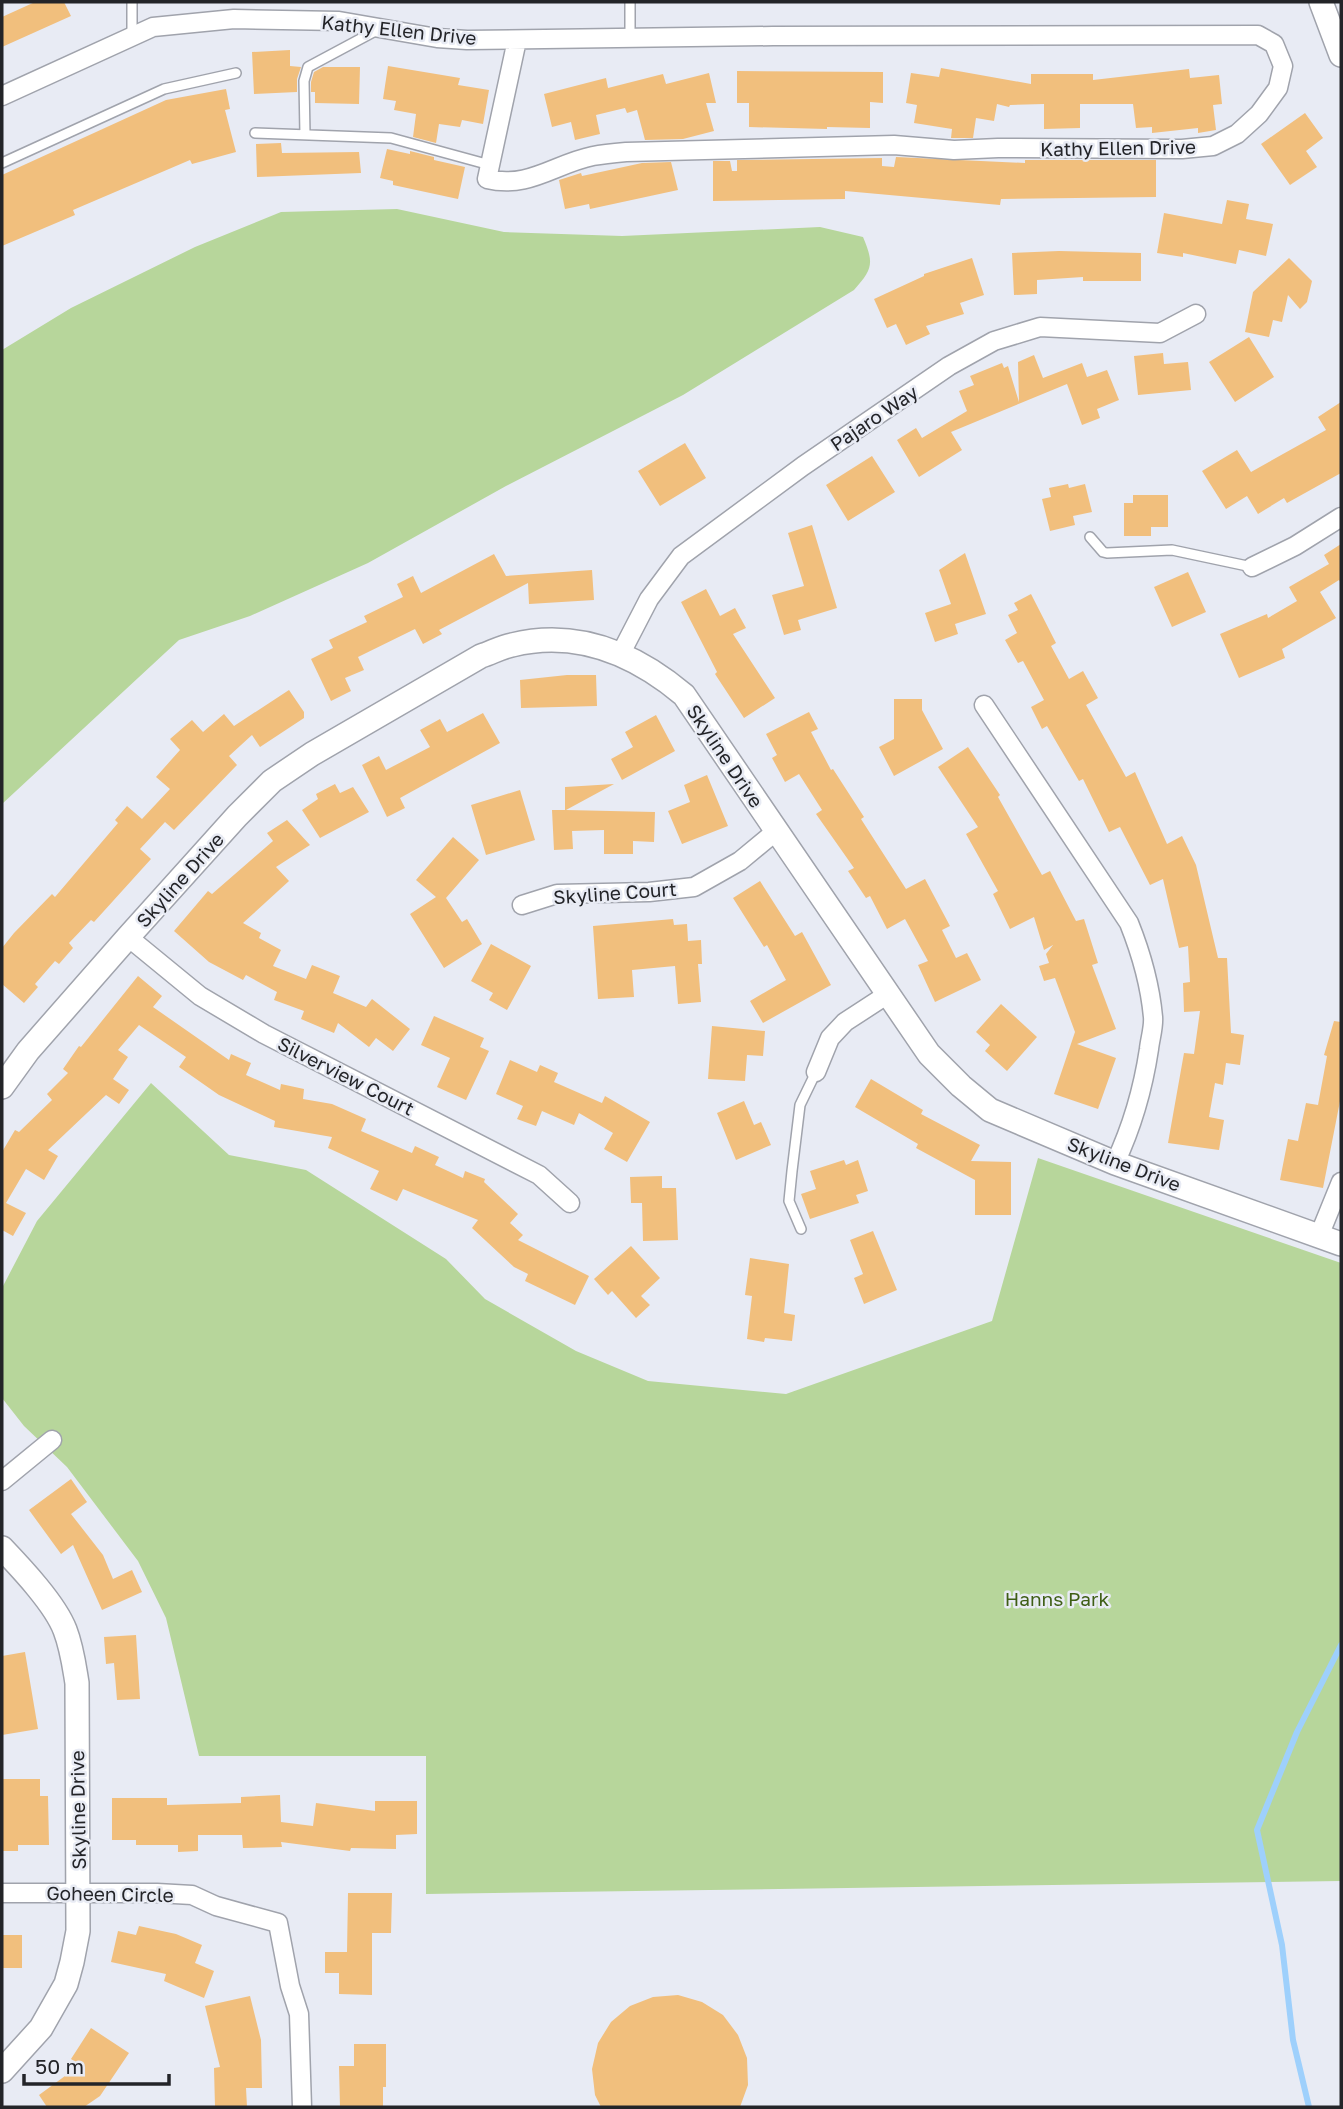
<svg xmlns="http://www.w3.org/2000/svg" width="1343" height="2109" viewBox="0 0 1343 2109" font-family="'Golos Text',sans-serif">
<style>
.green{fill:#b7d69b}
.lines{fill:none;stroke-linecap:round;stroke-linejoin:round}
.stream{stroke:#9ed0fc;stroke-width:6}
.building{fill:#f1bf7d}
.service-casing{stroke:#a0a3ac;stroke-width:12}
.minor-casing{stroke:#a0a3ac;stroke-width:21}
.tertiary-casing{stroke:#a0a3ac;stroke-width:26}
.service{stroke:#fff;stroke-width:9}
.minor{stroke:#fff;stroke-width:18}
.tertiary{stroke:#fff;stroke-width:23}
.labels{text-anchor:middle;stroke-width:5;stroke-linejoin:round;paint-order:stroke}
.street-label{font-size:19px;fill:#232428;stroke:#e8ebf4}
.park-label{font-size:19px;fill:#3e5e15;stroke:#e8ebf4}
</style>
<rect width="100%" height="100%" fill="#e8ebf4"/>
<path class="green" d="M397 209 504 232 622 236 820 227 863 237C874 263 873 269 854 290L683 395 506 486 368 563 250 616 179 640 2 804V350L71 308 195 247 281 212Z
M151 1083 229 1155 306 1170 446 1259 485 1299 576 1351 648 1381 786 1394 992 1321 1038 1158 1341 1263V1881L426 1894V1756H199L166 1618 138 1561 67 1467 24 1426 2 1398V1288L37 1221Z"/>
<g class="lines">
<path class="stream" d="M1309 2107 1293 2040 1282 1945 1257 1830 1297 1732 1341 1645"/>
</g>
<path class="building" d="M35 2H64L71 16 2 47V17Z
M290 50V66L301 67 297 79V92L254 94 252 52Z
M388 66 460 78 458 85 489 90 483 124 462 120 460 127 439 124 436 143 413 137 416 114 394 110 396 101 383 99Z
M323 67H360L359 104 315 103V92H311V82L314 72Z
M941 68 1031 84V74H1093V80L1189 69 1190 78 1219 75 1222 104 1213 105 1216 130 1198 133V128L1152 133V127L1136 128 1133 104H1080V128L1044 129V104L1010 105 1009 107 997 104 994 121 976 118 973 138H951L952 129 914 123 917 105 906 103 911 73 939 77Z
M737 71 883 72V103L870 102V128L827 127V129L749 127V103H737Z
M709 73 716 103H706L714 131 683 139 645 140 637 110 627 113 625 108 596 115 600 134 575 140 571 122 552 127 544 94 606 78 608 88 663 74 666 84Z
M226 89 230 109 225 110 236 152 192 164 190 160 73 210 75 215 2 246V175L166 100Z
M1305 113 1323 138 1306 151 1317 167 1290 185 1261 144Z
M281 143 282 153 359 152 361 173 257 177 256 144Z
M387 149 410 154V151L434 157V160L465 167 458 199 393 185V181L380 178Z
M896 157 1025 163V160H1156V197L1001 199 1000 205 845 191V199L713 201V161H730L732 171H737V160L882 158V166L894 167Z
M671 162 678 190 590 209 589 204 565 209 559 180 581 173 582 176 642 163Z
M1227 200 1249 204 1246 219 1273 224 1266 256 1239 250 1236 264 1183 253V257L1157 253 1164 213 1222 224Z
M1059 251 1141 253V281H1083V277L1037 280V294L1014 295 1012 253Z
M972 258 984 295 960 303 964 314 926 326 930 334 906 345 896 324 887 328 874 299 924 276V274Z
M1289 258 1312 281 1307 302 1300 309 1288 295 1282 322 1273 320 1269 337 1245 332 1253 292Z
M1249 337 1274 377 1235 402 1209 362Z
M1163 353 1164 364 1188 362 1191 390 1138 395 1134 356Z
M1034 355 1043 378 1082 363 1087 377 1107 370 1119 400 1097 409 1100 418 1082 425 1067 384 951 432 962 450 919 477 897 440 916 428 922 438 967 411 959 391 974 385 970 376 1002 363 1004 368 1008 366 1019 402 1018 362Z
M1341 402V473L1287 503 1284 498 1258 514 1247 496 1226 509 1202 471 1237 450 1251 472 1326 430 1318 417Z
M685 443 706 478 660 506 638 471Z
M872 456 895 492 848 521 826 485Z
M1068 484 1069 488 1085 484 1092 512 1073 516 1075 525 1050 531 1042 499 1051 497 1049 488Z
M1133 495H1168V527H1151V536H1124V503H1133Z
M812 525 837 608 798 620 801 630 784 635 772 595 804 586 788 533Z
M1341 544V583L1339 580 1320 592 1336 618 1282 649 1285 658 1239 678 1220 634 1267 614 1268 618 1297 601 1289 587 1329 564 1324 555Z
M965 553 986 614 955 624 958 634 935 642 925 613 951 604 939 570Z
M494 554 506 576 592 570 594 600 529 604 528 583 439 630 442 634 423 644 415 629 358 657 364 670 345 678 351 691 331 701 311 659 333 648 329 640 367 622 364 616 403 597 397 584 413 576 421 593Z
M1188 572 1206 612 1172 627 1154 587Z
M706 589 720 616 735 608 746 628 733 634 775 698 744 718 715 674 717 672 681 602Z
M1031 594 1056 643 1051 646 1069 679 1083 671 1098 698 1086 705 1126 777 1135 772 1167 844 1182 836 1196 865 1218 958H1227L1231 1033 1244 1035 1240 1065 1226 1063 1223 1085 1215 1083 1209 1117 1224 1120 1219 1150 1168 1143 1184 1053 1194 1054 1200 1011 1184 1012 1183 983 1190 982 1188 946 1179 948 1163 879 1150 885 1120 827 1109 832 1083 779 1079 781 1047 726 1042 729 1031 707 1044 700 1023 661 1018 663 1005 640 1017 633 1008 615 1018 610 1014 603Z
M567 675H596L597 706 521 708 520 680Z
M289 690 304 712V718L260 747 252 735 229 756 237 765 174 830 165 822 140 849 151 859 94 922 91 920 69 943 73 948 59 964 55 961 35 984 38 987 24 1003 2 984V948L14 933 52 894 55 897 118 823 115 820 127 806 142 819 170 789 156 777 180 750 170 739 192 720 203 732 224 714 234 726Z
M894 699H922V710L943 749 894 776 879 747 894 739Z
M809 712 818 729 811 732 831 770 833 769 864 817 861 819 906 889 925 879 950 926 942 930 956 958 967 953 981 980 935 1002 918 965 928 961 905 919 887 929 870 896 866 898 848 871 854 868 816 814 822 810 799 774 785 782 772 758 777 755 766 734Z
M483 713 500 743 400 798 405 808 387 817 362 765 379 756 386 770 430 747 420 730 440 719 447 732Z
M656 715 675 751 622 780 611 759 633 747 625 732Z
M968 747 1000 795 998 797 1042 875 1050 871 1076 921 1084 919 1098 963 1092 965 1116 1029 1077 1044 1116 1058 1098 1109 1054 1094 1075 1032 1055 978 1044 981 1039 966 1049 963 1046 954 1053 945 1044 950 1034 917 1010 929 993 894 998 891 966 834 978 827 938 767Z
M707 775 728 826 682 844 668 811 690 802 684 785Z
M335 784 340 793 353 787 369 812 320 838 302 810 318 799 316 794Z
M614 784 566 810 655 812 654 842 633 841V854H604V830L572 831 573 849 554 850 552 810H565V787Z
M520 790 535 840 486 855 471 805Z
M287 820 310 845 276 867 289 881 243 923 261 933 259 938 281 950 273 966 306 979 312 965 340 976 333 993 366 1007 372 999 410 1029 393 1051 376 1038 369 1047 338 1023 334 1033 301 1019 304 1011 274 1000 277 992 246 975 243 980 209 962 174 931 208 891 212 894 273 841 267 833Z
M453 837 479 860 446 898 462 922 467 919 482 944 444 968 410 914 436 897 416 880Z
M760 881 795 936 802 932 831 985 763 1023 750 1001 786 980 767 945 764 947 733 898Z
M673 919 674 925 687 924 688 941 701 940 702 964H698L701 1002 678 1004 675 966 632 970 634 997 598 999 593 926Z
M491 944 531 966 507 1010 489 1000 493 993 471 981Z
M138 976 162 996 153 1007 229 1060 231 1054 251 1063 246 1075 280 1090 281 1084 304 1089 303 1099 332 1104 366 1119 361 1131 412 1153 415 1146 439 1157 435 1165 463 1178 465 1171 485 1179 484 1182 518 1214 510 1223 523 1235 518 1240 589 1276 575 1305 525 1281 528 1274 514 1267 472 1228 478 1220 403 1189 397 1201 370 1189 379 1171 328 1148 332 1137 274 1127 275 1121 219 1095 179 1067 186 1057 139 1025 118 1050 128 1057 113 1079 129 1090 119 1104 106 1095 48 1150 58 1156 44 1180 26 1169 6 1203 26 1213 13 1236 2 1230V1152L15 1130 19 1132 52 1100 47 1094 68 1073 63 1069 79 1046 81 1047Z
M1001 1004 1037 1037 1007 1071 985 1051 990 1045 976 1032Z
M434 1016 484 1038 480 1047 489 1051 466 1100 437 1087 450 1058 421 1045Z
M1334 1021 1341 1022V1096L1323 1188 1280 1180 1288 1139 1298 1141 1306 1103 1318 1105 1327 1056 1324 1055Z
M712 1026 765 1031 763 1056 747 1055 745 1081 708 1079Z
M510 1060 537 1072 540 1065 558 1073 554 1082 602 1103 605 1096 650 1122 627 1162 604 1149 613 1133 579 1113 574 1125 542 1111 536 1126 517 1119 523 1106 496 1094Z
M871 1079 923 1110 921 1114 980 1145 971 1161 1011 1162V1215H975V1180L916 1148 918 1144 855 1107Z
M744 1101 754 1125 761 1122 771 1145 736 1160 717 1113Z
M844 1160 846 1165 858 1160 868 1191 856 1195 859 1203 810 1219 801 1194 816 1189 810 1171Z
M662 1176V1188H676L678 1240 643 1241 642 1203H631L630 1177Z
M873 1231 897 1290 864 1304 854 1278 863 1274 850 1240Z
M631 1246 660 1278 641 1296 650 1305 636 1318 612 1291 608 1295 594 1279Z
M750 1258 789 1264 784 1313 795 1315 792 1341 765 1338 764 1342 747 1339 752 1296 745 1295Z
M71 1479 87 1502 71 1514 103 1555 113 1579 132 1570 142 1592 102 1610 73 1545 61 1554 29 1510Z
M136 1635 140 1699 117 1700 114 1663 106 1664 104 1637Z
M25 1652 38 1729 2 1735V1656Z
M2 1779H40V1796H48L49 1845H18V1851H2Z
M280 1795 281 1822 313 1826 316 1803 375 1811V1801H417V1834L396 1835V1849L351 1848 350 1851 281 1842 282 1847 243 1848 242 1835H198V1851L178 1852V1845H136V1840H112V1798H167V1805L241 1803V1797Z
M348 1893H392L391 1933H372V1995L339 1994V1973H325V1952H347Z
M139 1926 176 1934 202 1945 195 1963 214 1971 204 1998 164 1981 166 1974 111 1962 118 1931 136 1935Z
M2 1935H22V1968H2Z
M678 1995 702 2002 723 2015 738 2035 747 2058 748 2085 740 2107H601L595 2095 592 2069 598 2043 611 2022 630 2006 653 1997Z
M250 1996 261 2040 262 2088H246L247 2107H215L214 2068 220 2067 205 2006Z
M91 2028 129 2053 100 2096 84 2107H47L39 2095 80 2065 71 2059Z
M354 2044H386V2087H383V2107H340L339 2066H354Z"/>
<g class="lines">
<g class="service-casing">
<path id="service" d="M630 2V38
M132 37V2
M255 133 391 138 490 165
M305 135 304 81 308 67 379 29
M2 163 164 89 236 73
M1090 537 1103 552 1107 553 1172 550 1252 567
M801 1229 789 1201 792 1171 800 1105 816 1072"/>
</g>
<g class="minor-casing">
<path id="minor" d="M2 96 153 27 234 19 339 21 437 38 467 40 773 36 1258 35 1274 44 1283 66 1278 88 1259 114 1237 134 1213 146 1182 149 998 148 954 150 894 145 626 152C615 153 604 154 593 156 554 164 529 189 487 179L517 40
M1252 567 1295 546 1341 517
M621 653 649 599 681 556 803 466 949 366 994 341 1040 327 1160 333 1196 314
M984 705 1129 923C1141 953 1150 984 1153 1017 1154 1027 1150 1039 1149 1049 1143 1089 1132 1127 1115 1163
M522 905 557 894 649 892 694 887 740 861 775 832
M128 937 200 996 264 1034 539 1175 570 1203
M816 1072 830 1038 845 1022 888 994
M1319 1236 1341 1182
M2 1481 52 1440
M2 1893H157L192 1895 216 1906 278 1923 290 1986 299 2014 302 2107"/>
</g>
<g class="tertiary-casing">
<path id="tertiary" d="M1321 2 1341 55
M2 1087 28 1051 128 937 237 816 272 781 312 754 481 656C491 653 501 647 512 645 577 629 635 654 684 695L929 1054 961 1086 990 1110 1115 1163 1341 1244
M2 1548C22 1569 55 1604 65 1630 72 1648 74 1665 77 1683L78 1931 72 1962 66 1984 41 2028 2 2071"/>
</g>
<use href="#service" class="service"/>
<use href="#minor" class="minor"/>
<use href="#tertiary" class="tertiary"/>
</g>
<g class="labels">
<g class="street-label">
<text transform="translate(399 30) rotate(6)" y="7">Kathy Ellen Drive</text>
<text transform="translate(1118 148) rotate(-1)" y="7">Kathy Ellen Drive</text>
<text transform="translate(874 418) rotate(-34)" y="7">Pajaro Way</text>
<text transform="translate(725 756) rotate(56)" y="7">Skyline Drive</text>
<text transform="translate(180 880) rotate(-48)" y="7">Skyline Drive</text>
<text transform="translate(615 893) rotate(-4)" y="7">Skyline Court</text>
<text transform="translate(346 1076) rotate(27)" y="7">Silverview Court</text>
<text transform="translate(1124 1164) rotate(21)" y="7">Skyline Drive</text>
<text transform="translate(78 1810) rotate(-91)" y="7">Skyline Drive</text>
<text transform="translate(110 1894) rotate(1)" y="7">Goheen Circle</text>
</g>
<g class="park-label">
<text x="1057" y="1606">Hanns Park</text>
</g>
</g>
<rect width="1343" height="2109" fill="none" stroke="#232428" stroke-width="7"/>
<path d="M24 2074v10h145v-10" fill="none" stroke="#232428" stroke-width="3.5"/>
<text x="35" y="2074" font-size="21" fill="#232428" stroke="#e8ebf4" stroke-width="5" paint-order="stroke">50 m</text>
</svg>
